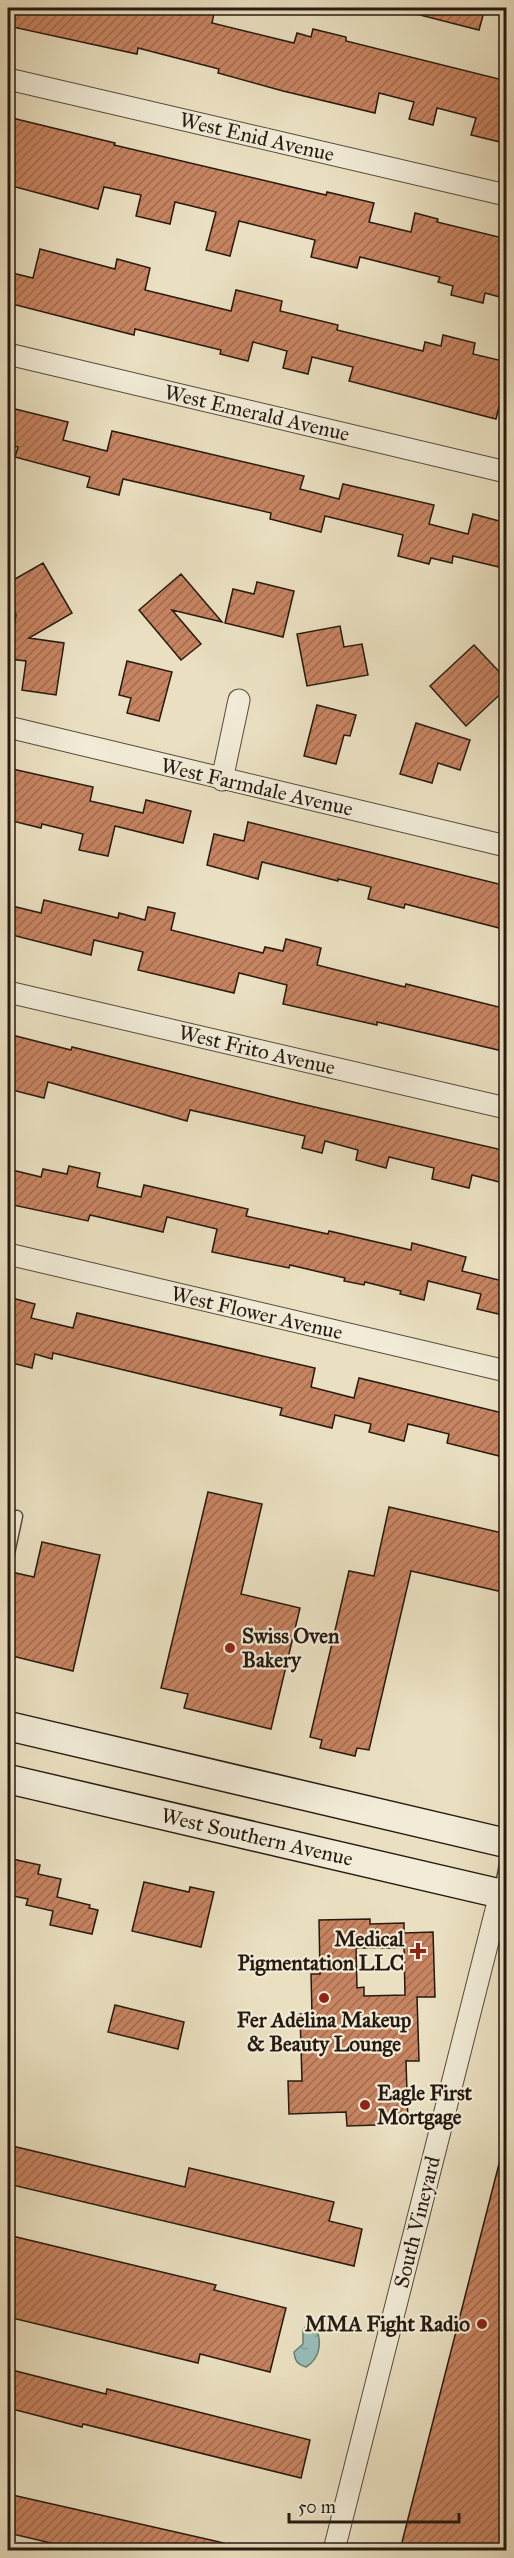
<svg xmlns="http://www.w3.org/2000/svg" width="514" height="2558" viewBox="0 0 514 2558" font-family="'IM FELL Great Primer',serif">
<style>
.water{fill:url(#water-ripples);stroke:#6a7c74;stroke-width:1.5}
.building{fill:url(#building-hatch);stroke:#261a10;stroke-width:1.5;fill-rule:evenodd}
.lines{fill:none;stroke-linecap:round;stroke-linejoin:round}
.service-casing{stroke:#574c3c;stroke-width:13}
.minor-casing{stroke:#574c3c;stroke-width:23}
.secondary-casing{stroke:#261a10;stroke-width:31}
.service{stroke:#f1ebd7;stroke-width:10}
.minor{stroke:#f1ebd7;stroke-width:21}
.secondary{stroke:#f1ebd7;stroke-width:28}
.poi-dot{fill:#8f2418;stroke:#f1ebd7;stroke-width:2}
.labels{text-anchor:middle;stroke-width:4.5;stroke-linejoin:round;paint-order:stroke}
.street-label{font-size:21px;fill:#261a10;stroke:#f1ebd7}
.poi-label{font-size:21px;font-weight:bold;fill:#261a10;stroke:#f1ebd7;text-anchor:start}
</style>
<defs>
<pattern id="water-ripples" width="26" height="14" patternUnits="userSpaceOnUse" patternTransform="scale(1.5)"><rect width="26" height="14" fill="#98bdb7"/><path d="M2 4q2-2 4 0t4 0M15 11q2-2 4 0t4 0" fill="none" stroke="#83a29c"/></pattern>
<pattern id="building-hatch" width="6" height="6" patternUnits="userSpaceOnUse" patternTransform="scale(1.5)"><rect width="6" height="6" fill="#c78461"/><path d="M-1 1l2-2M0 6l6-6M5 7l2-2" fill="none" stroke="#a16b4f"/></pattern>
</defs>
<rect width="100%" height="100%" fill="#eae0c1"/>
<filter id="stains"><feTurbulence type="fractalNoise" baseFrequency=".00333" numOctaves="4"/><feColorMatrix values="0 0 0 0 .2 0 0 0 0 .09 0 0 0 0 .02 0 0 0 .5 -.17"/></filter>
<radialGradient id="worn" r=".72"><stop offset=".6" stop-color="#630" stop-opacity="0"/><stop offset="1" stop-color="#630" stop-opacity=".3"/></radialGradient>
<path class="water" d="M307 2325 314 2326C323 2339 321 2358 306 2367 297 2364 295 2361 294 2352L303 2344V2330Z"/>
<path class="building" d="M8 8H137L159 13 160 10 180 15 182 8H215L212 23 294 43 297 33 311 37 313 29 346 37V41L507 81V116L500 142 471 135 476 118 437 108 433 125 409 119 414 102 379 93 375 113 283 91 218 73 219 69 138 48 137 54 8 26Z
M417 8H485L479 30 416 14Z
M8 117 115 143 114 145 326 195 327 192 374 203 369 222 411 232 415 213 438 219 437 222 507 239V299L485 293 483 303 451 295 453 286 438 282 440 277 360 257 357 268 311 257 315 240 239 221 230 256 206 250 216 212 175 202 170 224 136 216 141 195 104 187 98 209 8 185Z
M40 249 115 269 117 259 150 268 145 290 231 311 236 290 282 301 280 311 338 325 337 330 423 351 425 342 441 346 443 335 475 343 473 354 507 362V401L501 399 496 419 349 381 353 367 312 357 308 374 283 368 287 351 253 342 248 361 220 354 221 350 135 329 134 335 8 303V272L33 278Z
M11 408 68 422 63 440 107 451 112 431 304 476 300 489 339 499 343 484 434 505 429 524 468 534 473 514 507 523V569L453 556 452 563 431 558 429 564 398 556 403 535 325 516 321 532 270 519 271 513 123 479 119 495 87 487 90 477 15 457 18 447 8 444V423Z
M43 563 72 613 29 638 64 643 56 695 22 690 26 661 9 659 16 615 8 601V583Z
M181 574 222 622 172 610 201 644 181 660 139 610Z
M257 582 294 591 283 637 225 623 233 589 254 594Z
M340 626 344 647 362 644 368 675 307 686 297 634Z
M474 645 507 680V688L466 726 430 686Z
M127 661 172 672 159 721 127 713 131 698 119 695Z
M317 705 356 715 350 736 344 735 336 764 304 756Z
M416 723 470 740 460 770 438 763 432 783 400 774Z
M8 768 93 787 90 801 143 813 146 800 191 811 183 843 115 826 108 856 79 850 83 834 42 824 41 828 8 820Z
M248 822 507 886V930L405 904 404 908 368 899 371 887 338 879V881L262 862 258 879 207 865 214 834 244 841Z
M44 900 118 918 119 913 145 920 148 907 175 913 171 930 263 953 265 947 283 951 286 939 321 948 317 965 405 987 406 984 507 1009V1052L377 1022V1025L283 1004 287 985 239 973 234 993 138 970 143 952 94 940 91 955 8 934V905L41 913Z
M8 1034 71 1050 72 1047 293 1102 507 1151V1184L472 1175 469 1188 432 1179 434 1168 389 1157 386 1168 356 1160 358 1150 325 1141 322 1153 302 1148 305 1136 190 1110 187 1121 48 1082 44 1098 8 1089Z
M69 1166 100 1173 97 1187 141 1197 144 1185 248 1209 246 1216 328 1234 329 1231 411 1250 412 1243 466 1257 462 1271 507 1282V1316L477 1309 481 1294 428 1281 424 1300 400 1294 401 1291 365 1282 364 1285 344 1281 345 1278 290 1265 289 1268 212 1252 217 1229 167 1217 163 1232 90 1215 88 1221 8 1204V1169L41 1177 43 1169 67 1174Z
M12 1298 35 1304 31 1318 73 1328 77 1313 315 1368 311 1387 354 1398 359 1378 507 1414V1458L447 1443 449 1434 408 1424 404 1441 369 1432 371 1424 335 1415 332 1428 280 1415 282 1408 53 1353 52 1359 35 1354 32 1368 8 1362V1315Z
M208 1492 262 1504 241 1594 300 1608 271 1729 184 1708 188 1694 161 1688Z
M389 1507 507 1534V1593L411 1571 369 1750 357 1748 355 1756 320 1748 322 1740 310 1737 349 1571 374 1576Z
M42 1542 100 1555 73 1671 8 1655V1586L11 1572 34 1577Z
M8 1858 40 1865 38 1874 61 1879 57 1897 90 1905 89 1908 98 1910 92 1934 50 1925 53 1911 26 1905 28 1899 8 1895Z
M144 1882 189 1892 190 1887 214 1892 201 1947 132 1931Z
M370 1919V1924L404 1923V1933L433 1932 435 1997H417L419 2061H406L408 2124 347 2126 346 2112 289 2114 288 2081H302L300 2014H312L311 1974H320L319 1920ZM356 1948H404L405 1995 364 1996V1987L357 1988Z
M115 2005 184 2022 178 2049 108 2032Z
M8 2145 185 2187 189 2168 334 2202 329 2221 362 2229 354 2266 8 2184Z
M500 2160H507V2550H400Z
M8 2235 216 2285 214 2290 286 2308 270 2372 200 2354 198 2363 8 2317Z
M8 2369 106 2394 107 2389 310 2440 301 2478 83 2424 82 2427 8 2408Z
M8 2494 224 2543 223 2550H81L8 2533Z"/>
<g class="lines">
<g class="service-casing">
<path id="service" d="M8 1558 17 1516
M500 1891 506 1859"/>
</g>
<g class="minor-casing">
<path id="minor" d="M8 79 506 195
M8 354 506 472
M8 727 506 846
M222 780 239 700
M8 992 506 1108
M8 1254 506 1371
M334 2550 500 1894"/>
</g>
<g class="secondary-casing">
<path id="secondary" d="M8 1726 506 1843
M8 1779 506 1895"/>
</g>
<use href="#service" class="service"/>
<use href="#minor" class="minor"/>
<use href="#secondary" class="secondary"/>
</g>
<g class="poi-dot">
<circle cx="230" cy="1648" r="6"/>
<path d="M415 1942h6v6h6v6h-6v6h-6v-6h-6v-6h6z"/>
<circle cx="324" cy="1998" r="6"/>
<circle cx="365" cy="2105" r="6"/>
<circle cx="482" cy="2324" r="6"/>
</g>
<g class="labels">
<g class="street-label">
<text transform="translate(257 137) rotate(13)" y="7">West Enid Avenue</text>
<text transform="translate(257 413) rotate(13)" y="7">West Emerald Avenue</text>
<text transform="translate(257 787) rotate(13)" y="7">West Farmdale Avenue</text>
<text transform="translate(257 1050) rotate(13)" y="7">West Frito Avenue</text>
<text transform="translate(257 1313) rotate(13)" y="7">West Flower Avenue</text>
<text transform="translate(257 1837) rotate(13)" y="7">West Southern Avenue</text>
<text transform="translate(417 2222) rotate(-76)" y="7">South Vineyard</text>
</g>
<g class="poi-label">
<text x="242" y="1643">Swiss Oven<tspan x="242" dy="24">Bakery</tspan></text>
<text x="404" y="1946" text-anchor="end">Medical<tspan x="404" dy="24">Pigmentation LLC</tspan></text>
<text x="324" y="2027" text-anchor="middle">Fer Adelina Makeup<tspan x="324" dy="24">&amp; Beauty Lounge</tspan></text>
<text x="377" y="2100">Eagle First<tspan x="377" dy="24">Mortgage</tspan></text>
<text x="470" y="2331" text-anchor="end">MMA Fight Radio</text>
</g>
</g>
<rect width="514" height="2558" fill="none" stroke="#eae0c1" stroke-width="30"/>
<rect x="9" y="9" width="496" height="2540" fill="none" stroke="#261a10" stroke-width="3"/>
<rect x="15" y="15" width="484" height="2528" fill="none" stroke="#261a10" stroke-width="1.5"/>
<path d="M289 2513v9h170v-9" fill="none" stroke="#261a10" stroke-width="3"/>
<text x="298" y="2513" font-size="18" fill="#261a10" stroke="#f1ebd7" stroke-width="4.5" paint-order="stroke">50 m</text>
<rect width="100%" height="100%" filter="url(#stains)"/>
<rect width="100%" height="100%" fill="url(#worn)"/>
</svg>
